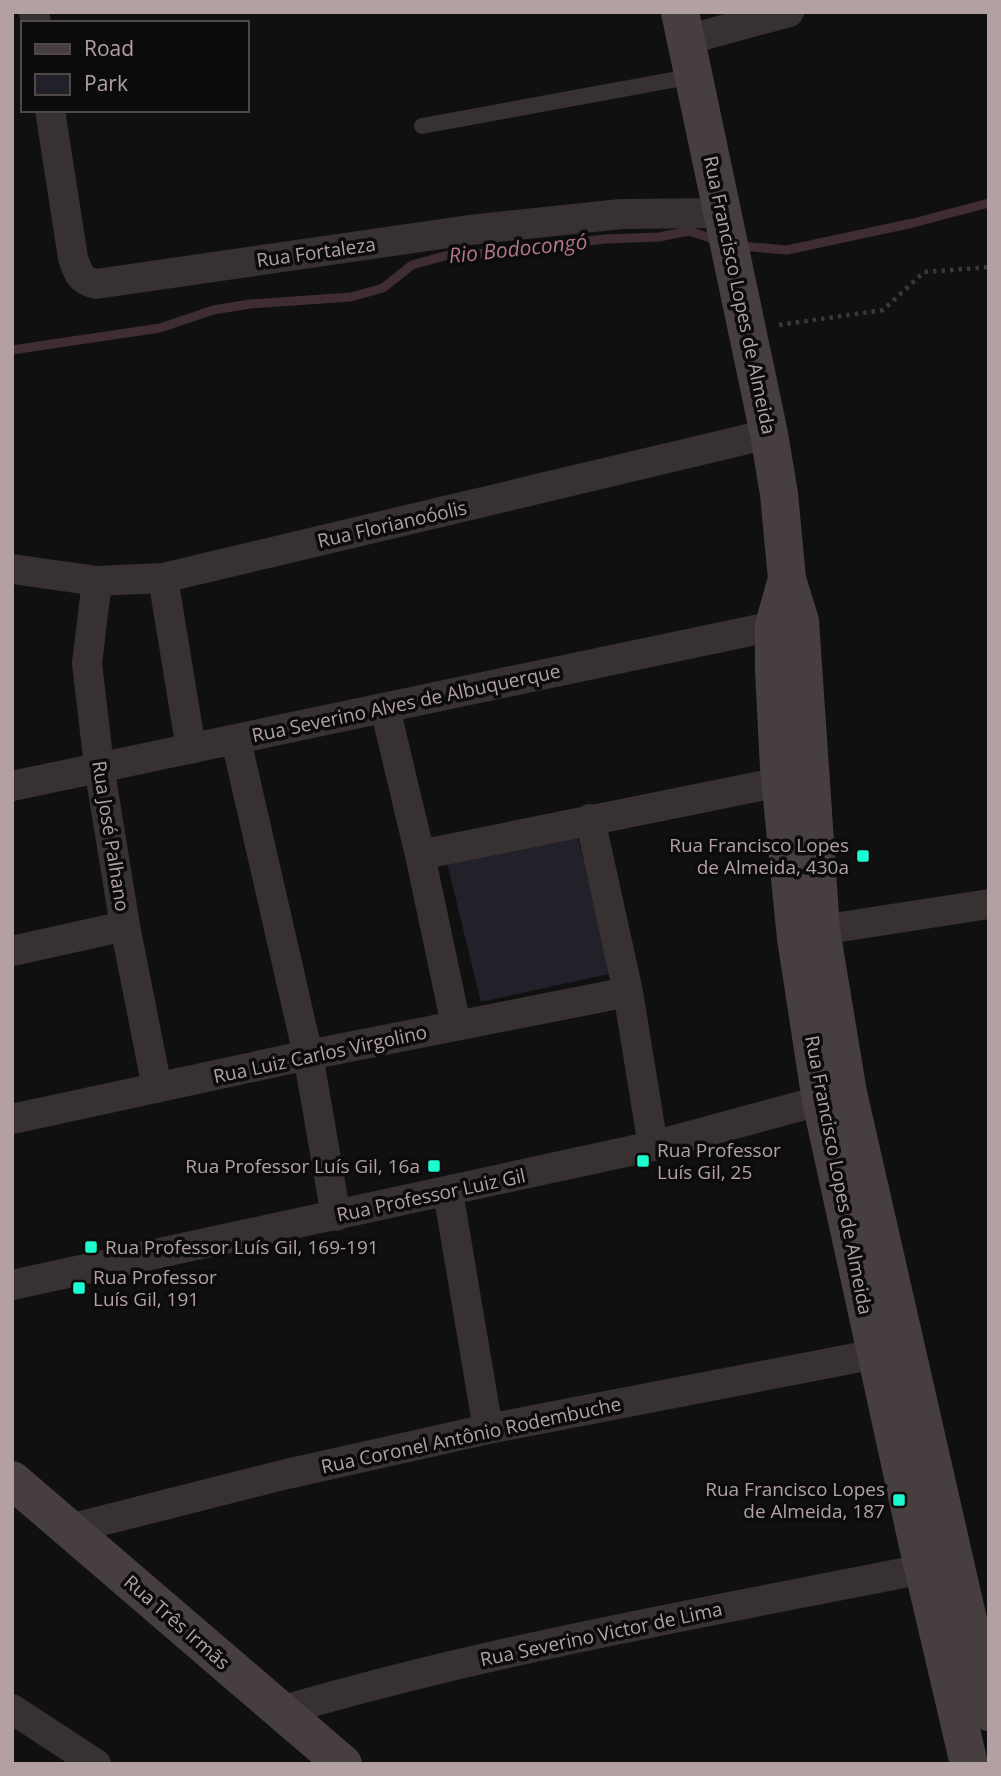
<svg xmlns="http://www.w3.org/2000/svg" width="1001" height="1776" viewBox="0 0 1001 1776" font-family="'Open Sans',sans-serif">
<style>
.green{fill:#222029}
.lines{fill:none;stroke-linecap:round;stroke-linejoin:round}
.stream{stroke:#3f2c34;stroke-width:9}
.path{stroke:#3e3738;stroke-width:4.5;stroke-dasharray:3.5 5;stroke-linecap:butt}
.lane{stroke:#373131;stroke-width:16}
.street{stroke:#373131;stroke-width:30}
.secondary{stroke:#473f3f;stroke-width:38}
.poi-dot{fill:#1cfdcf;stroke:#0c0b0b;stroke-width:2.5}
.labels{text-anchor:middle;stroke-width:7;stroke-linejoin:round;paint-order:stroke}
.street-label{font-size:19px;fill:#b3a0a3;stroke:#0c0b0b}
.poi-label{font-size:19px;fill:#b3a0a3;stroke:#0c0b0b;text-anchor:end}
.water-label{font-size:21px;font-style:italic;fill:#b2748d;stroke:#0c0b0b}
</style>
<rect width="100%" height="100%" fill="#111010"/>
<path class="green" d="M577 836 613 973 481 1002 447 863Z"/>
<g class="lines">
<path class="stream" d="M740 246 787 250 913 223 989 203
M12 350 160 328 213 310 250 304 351 297 383 288 412 265 452 254 485 253 605 239 659 237 689 231 719 241"/>
<path class="path" d="M779 325 883 310 924 272 989 267"/>
<path class="lane" d="M422 126 694 76"/>
<path class="street" d="M34 12 36 23
M686 40 789 12
M50 110 73 258C78 273 80 280 96 284L469 230 621 214 723 213
M12 569 97 581 163 578 769 434
M163 578 191 749
M97 581 87 663 99 766 125 926 157 1088
M385 708 420 855 456 1025
M236 740 308 1055 336 1216
M12 786 793 622
M590 819 628 992 653 1146
M420 855 780 782
M821 930 989 904
M12 951 125 926
M12 1119 308 1055 628 992
M448 1192 488 1429
M12 1285 653 1146 841 1095
M69 1529 287 1474 488 1429 876 1354
M12 1709 96 1764
M281 1711C492 1649 708 1612 923 1569"/>
<path class="secondary" d="M680 12 769 434 779 494 787 579 800 621 821 930 848 1093 989 1712
M787 579 774 625V670L779 768 796 938 821 1101 919 1550 969 1764
M12 1480 343 1764"/>
</g>
<g class="poi-dot">
<rect x="856" y="849" width="14" height="14" rx="3.5"/>
<rect x="636" y="1154" width="14" height="14" rx="3.5"/>
<rect x="427" y="1159" width="14" height="14" rx="3.5"/>
<rect x="84" y="1240" width="14" height="14" rx="3.5"/>
<rect x="72" y="1281" width="14" height="14" rx="3.5"/>
<rect x="892" y="1493" width="14" height="14" rx="3.5"/>
</g>
<g class="labels">
<g class="street-label">
<text transform="translate(316 252) rotate(-8)" y="7">Rua Fortaleza</text>
<text transform="translate(740 295) rotate(78)" y="7">Rua Francisco Lopes de Almeida</text>
<text transform="translate(392 524) rotate(-13)" y="7">Rua Florianoóolis</text>
<text transform="translate(406 703) rotate(-12)" y="7">Rua Severino Alves de Albuquerque</text>
<text transform="translate(111 836) rotate(81)" y="7">Rua José Palhano</text>
<text transform="translate(320 1054) rotate(-12)" y="7">Rua Luiz Carlos Virgolino</text>
<text transform="translate(839 1175) rotate(79)" y="7">Rua Francisco Lopes de Almeida</text>
<text transform="translate(431 1195) rotate(-12)" y="7">Rua Professor Luiz Gil</text>
<text transform="translate(471 1435) rotate(-12)" y="7">Rua Coronel Antônio Rodembuche</text>
<text transform="translate(177 1622) rotate(41)" y="7">Rua Três Irmãs</text>
<text transform="translate(601 1634) rotate(-12)" y="7">Rua Severino Victor de Lima</text>
</g>
<g class="poi-label">
<text x="849" y="852">Rua Francisco Lopes<tspan x="849" dy="22">de Almeida, 430a</tspan></text>
<text x="657" y="1157" text-anchor="start">Rua Professor<tspan x="657" dy="22">Luís Gil, 25</tspan></text>
<text x="420" y="1173">Rua Professor Luís Gil, 16a</text>
<text x="105" y="1254" text-anchor="start">Rua Professor Luís Gil, 169-191</text>
<text x="93" y="1284" text-anchor="start">Rua Professor<tspan x="93" dy="22">Luís Gil, 191</tspan></text>
<text x="885" y="1496">Rua Francisco Lopes<tspan x="885" dy="22">de Almeida, 187</tspan></text>
</g>
<g class="water-label">
<text transform="translate(518 249) rotate(-6)" y="7">Rio Bodocongó</text>
</g>
</g>
<rect width="1001" height="1776" fill="none" stroke="#b3a0a3" stroke-width="28"/>
<rect x="21" y="21" width="228" height="91" fill="#0c0b0b" stroke="#4f4748" stroke-width="2"/>
<rect x="35" y="44" width="35" height="10" fill="#473f3f" stroke="#4f4748" stroke-width="2"/>
<text x="84" y="56" font-size="21" fill="#b3a0a3">Road</text>
<rect x="35" y="74" width="35" height="21" fill="#222029" stroke="#4f4748" stroke-width="2"/>
<text x="84" y="91" font-size="21" fill="#b3a0a3">Park</text>
</svg>
